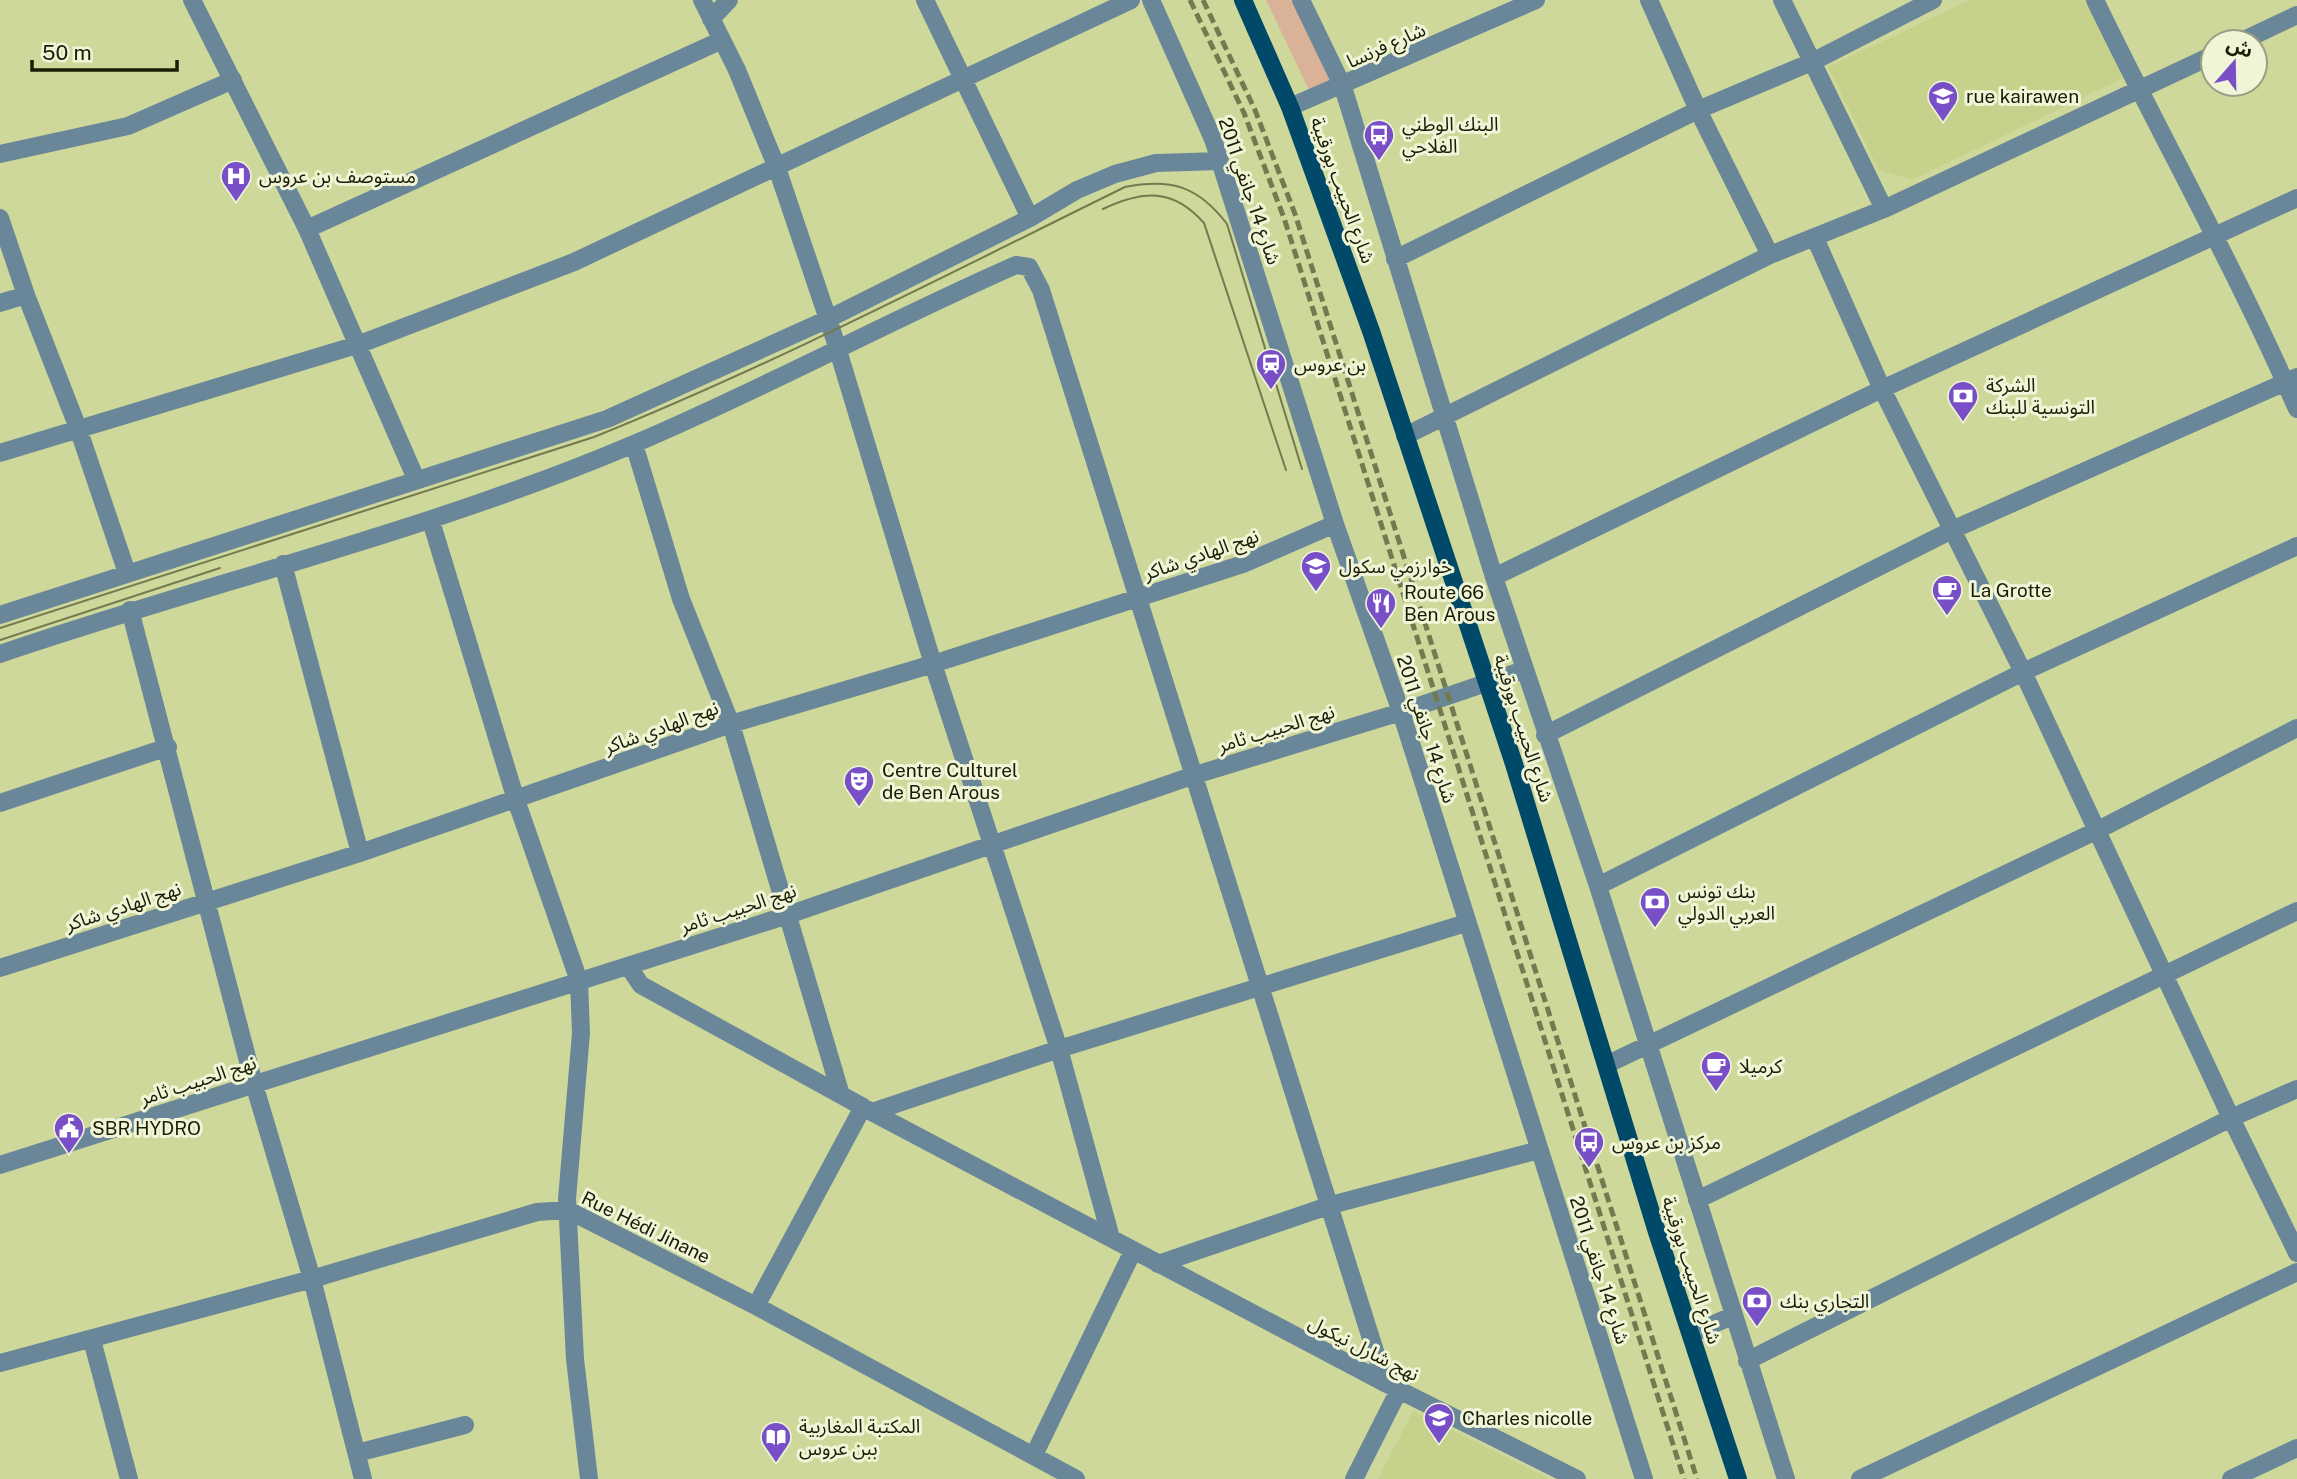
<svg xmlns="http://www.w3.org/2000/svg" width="2297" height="1479" viewBox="0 0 2297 1479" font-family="'Public Sans','Noto Sans Arabic',sans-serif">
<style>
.built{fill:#c6d18c}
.green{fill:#dab297}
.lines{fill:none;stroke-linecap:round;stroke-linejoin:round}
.minor{stroke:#698799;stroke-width:18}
.major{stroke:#004969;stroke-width:18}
.tram{stroke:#737a50;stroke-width:2}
.rail{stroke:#737a50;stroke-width:5;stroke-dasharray:10 5;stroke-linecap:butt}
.labels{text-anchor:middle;stroke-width:6;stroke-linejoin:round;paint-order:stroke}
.street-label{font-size:19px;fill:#1a1d06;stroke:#f0f5d7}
.poi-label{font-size:19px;fill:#1a1d06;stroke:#f0f5d7;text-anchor:start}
</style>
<rect width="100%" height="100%" fill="#ced89b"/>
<path class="built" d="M1970 0H2092L2129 75 1912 180 1879 170 1828 67Z
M1413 1411 1550 1479H1378Z"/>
<path class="green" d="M1266 0H1292L1330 81 1309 90Z"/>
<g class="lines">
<path class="minor" d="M192 0 307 229 416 479
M702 0 737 70 777 168 834 337 933 664 1059 1049 872 1112
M925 0 1030 218
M1151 0 1213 139 1335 524 1401 712 1644 1479
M1301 0 1343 87 1494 577 1598 886 1786 1479
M1649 0 1698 110 1770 255
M1782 0 1884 209
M2095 0C2161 137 2236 269 2297 409
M711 19 729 0
M2240 42 2297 15
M1290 107 1536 0
M0 154 128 126 233 80
M0 218 26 295 78 428 127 573
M307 229 722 40
M1815 238 1882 389 2023 672 2231 1118 2297 1253
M1395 259 1698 110 1814 61 1933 0
M0 303 26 295
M1405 436 1770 255 1884 209 2213 55
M634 444 681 599 731 724 841 1095
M0 453 360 344 574 262 1131 0
M431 521 516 800 579 981 581 1033 567 1199 575 1359 589 1479
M283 564 360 853
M1494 577 1882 389 2297 198
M130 610 254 1084 312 1279 363 1479
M0 615 607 419 826 320 1030 218 1077 190 1115 174 1156 163 1220 161
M0 654C211 582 429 531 634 444 764 389 888 321 1016 265L1029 267 1041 290 1385 1383
M1545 735 1952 530 2297 377
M0 803 168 747
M1598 886 2023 672 2297 546
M628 966 641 985 863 1107 756 1306
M0 968 360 853 731 724 933 664 1243 564 1335 524
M1608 1064 2098 830 2297 728
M866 1109 1385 1383 1577 1479
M0 1165 785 916 1192 776 1401 712 1524 670
M1697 1200 2297 911
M1111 1238 1059 1049 1466 923
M1158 1264 1331 1205 1539 1150
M1691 1334 1732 1316
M92 1340 129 1479
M1747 1361 2231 1118 2297 1089
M0 1363 312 1279 537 1212 568 1210 756 1306 1076 1479
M357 1453 465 1425
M1034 1455 1133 1251
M1354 1479 1399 1390
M1860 1479 2297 1272
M2231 1479 2297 1448"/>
<path class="major" d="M1243 0 1290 107 1371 331 1514 764 1657 1232 1738 1479"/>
<path class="tram" d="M1103 209C1143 190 1173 188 1204 223L1286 470
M0 628 594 437C775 364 950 273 1125 187 1171 178 1198 186 1227 224L1302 469
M0 640 220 568"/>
<path class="rail" d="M1190 0 1244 113 1284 218 1684 1479
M1203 0 1255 110 1295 214 1697 1479"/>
</g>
<defs>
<g id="school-pin" transform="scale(1.575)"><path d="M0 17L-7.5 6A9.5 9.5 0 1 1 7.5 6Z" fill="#794fc8" stroke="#f0f5d7"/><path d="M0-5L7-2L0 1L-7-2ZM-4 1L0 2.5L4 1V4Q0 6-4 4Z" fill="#fff"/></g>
<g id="bus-pin" transform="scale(1.575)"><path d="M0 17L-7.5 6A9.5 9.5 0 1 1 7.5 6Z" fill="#794fc8" stroke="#f0f5d7"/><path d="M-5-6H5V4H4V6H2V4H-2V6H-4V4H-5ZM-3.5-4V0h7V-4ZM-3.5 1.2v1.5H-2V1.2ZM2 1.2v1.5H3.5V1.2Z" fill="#fff"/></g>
<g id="hospital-pin" transform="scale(1.575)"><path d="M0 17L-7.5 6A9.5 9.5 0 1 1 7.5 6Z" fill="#794fc8" stroke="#f0f5d7"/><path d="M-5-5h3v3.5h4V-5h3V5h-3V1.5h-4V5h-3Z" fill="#fff"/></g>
<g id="station-pin" transform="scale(1.575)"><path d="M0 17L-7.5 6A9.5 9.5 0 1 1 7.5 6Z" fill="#794fc8" stroke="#f0f5d7"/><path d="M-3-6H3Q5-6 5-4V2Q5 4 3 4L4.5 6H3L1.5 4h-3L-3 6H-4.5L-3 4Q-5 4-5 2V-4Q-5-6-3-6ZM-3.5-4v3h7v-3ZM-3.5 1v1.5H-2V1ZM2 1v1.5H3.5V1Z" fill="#fff"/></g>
<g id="bank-pin" transform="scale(1.575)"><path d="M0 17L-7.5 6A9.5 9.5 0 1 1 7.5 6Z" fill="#794fc8" stroke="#f0f5d7"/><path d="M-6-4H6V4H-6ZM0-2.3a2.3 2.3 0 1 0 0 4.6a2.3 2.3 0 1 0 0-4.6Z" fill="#fff"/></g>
<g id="cafe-pin" transform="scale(1.575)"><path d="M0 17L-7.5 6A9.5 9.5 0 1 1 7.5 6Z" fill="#794fc8" stroke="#f0f5d7"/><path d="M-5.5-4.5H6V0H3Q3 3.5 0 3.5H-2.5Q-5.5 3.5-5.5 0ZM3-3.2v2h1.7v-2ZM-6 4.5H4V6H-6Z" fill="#fff"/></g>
<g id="restaurant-pin" transform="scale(1.575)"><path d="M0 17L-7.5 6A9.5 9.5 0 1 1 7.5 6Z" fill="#794fc8" stroke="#f0f5d7"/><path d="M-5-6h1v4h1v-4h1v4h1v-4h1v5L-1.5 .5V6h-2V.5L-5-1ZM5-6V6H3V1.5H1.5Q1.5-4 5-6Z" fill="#fff"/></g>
<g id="theatre-pin" transform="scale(1.575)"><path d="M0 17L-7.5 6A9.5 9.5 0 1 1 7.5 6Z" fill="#794fc8" stroke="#f0f5d7"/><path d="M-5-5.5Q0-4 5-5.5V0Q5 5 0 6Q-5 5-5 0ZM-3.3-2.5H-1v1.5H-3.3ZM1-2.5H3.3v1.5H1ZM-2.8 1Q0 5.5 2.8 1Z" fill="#fff"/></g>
<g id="civic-pin" transform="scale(1.575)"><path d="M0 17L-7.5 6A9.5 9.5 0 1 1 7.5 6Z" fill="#794fc8" stroke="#f0f5d7"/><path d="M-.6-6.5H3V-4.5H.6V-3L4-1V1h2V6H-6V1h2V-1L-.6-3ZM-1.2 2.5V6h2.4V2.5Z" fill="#fff"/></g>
<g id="library-pin" transform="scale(1.575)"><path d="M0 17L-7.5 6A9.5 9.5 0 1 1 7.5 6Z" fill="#794fc8" stroke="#f0f5d7"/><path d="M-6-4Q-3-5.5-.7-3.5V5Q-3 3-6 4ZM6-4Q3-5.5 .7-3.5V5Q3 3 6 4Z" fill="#fff"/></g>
</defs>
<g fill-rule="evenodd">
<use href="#school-pin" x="1943" y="96"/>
<use href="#bus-pin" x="1379" y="135"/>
<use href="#hospital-pin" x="236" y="176"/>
<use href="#station-pin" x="1271" y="364"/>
<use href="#bank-pin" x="1963" y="396"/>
<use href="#school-pin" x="1316" y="566"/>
<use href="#cafe-pin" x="1947" y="590"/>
<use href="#restaurant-pin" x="1381" y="603"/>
<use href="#theatre-pin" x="859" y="781"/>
<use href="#bank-pin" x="1655" y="902"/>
<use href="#cafe-pin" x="1716" y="1066"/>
<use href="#civic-pin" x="69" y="1128"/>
<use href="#bus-pin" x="1589" y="1142"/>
<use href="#bank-pin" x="1757" y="1301"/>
<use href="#school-pin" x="1439" y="1418"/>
<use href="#library-pin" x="776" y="1437"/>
</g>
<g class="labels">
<g class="street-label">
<text transform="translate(1386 45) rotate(-24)" y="7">شارع فرنسا</text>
<text transform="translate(1343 190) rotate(70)" y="7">شارع الحبيب بورقيبة</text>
<text transform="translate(1250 191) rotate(71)" y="7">شارع 14 جانفي 2011</text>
<text transform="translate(1201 554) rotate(-19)" y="7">نهج الهادي شاكر</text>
<text transform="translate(661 727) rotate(-20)" y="7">نهج الهادي شاكر</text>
<text transform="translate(1276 728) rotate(-17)" y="7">نهج الحبيب ثامر</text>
<text transform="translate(1524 728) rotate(72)" y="7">شارع الحبيب بورقيبة</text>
<text transform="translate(1427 729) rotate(72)" y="7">شارع 14 جانفي 2011</text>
<text transform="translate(123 906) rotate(-18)" y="7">نهج الهادي شاكر</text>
<text transform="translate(738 908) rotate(-18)" y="7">نهج الحبيب ثامر</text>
<text transform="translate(198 1080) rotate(-18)" y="7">نهج الحبيب ثامر</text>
<text transform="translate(646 1227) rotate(26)" y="7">Rue Hédi Jinane</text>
<text transform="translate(1600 1270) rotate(72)" y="7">شارع 14 جانفي 2011</text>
<text transform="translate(1692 1270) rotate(72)" y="7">شارع الحبيب بورقيبة</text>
<text transform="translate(1364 1348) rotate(27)" y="7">نهج شارل نيكول</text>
</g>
<g class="poi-label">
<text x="1966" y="103">rue kairawen</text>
<text x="1402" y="131">البنك الوطني<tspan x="1402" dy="22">الفلاحي</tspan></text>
<text x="259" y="183">مستوصف بن عروس</text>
<text x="1294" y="371">بن عروس</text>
<text x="1986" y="392">الشركة<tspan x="1986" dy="22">التونسية للبنك</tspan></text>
<text x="1339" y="573">خوارزمي سكول</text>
<text x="1970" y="597">La Grotte</text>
<text x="1404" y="599">Route 66<tspan x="1404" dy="22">Ben Arous</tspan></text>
<text x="882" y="777">Centre Culturel<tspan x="882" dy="22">de Ben Arous</tspan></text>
<text x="1678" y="898">بنك تونس<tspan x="1678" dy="22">العربي الدولي</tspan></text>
<text x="1739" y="1073">كرميلا</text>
<text x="92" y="1135">SBR HYDRO</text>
<text x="1612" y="1149">مركز بن عروس</text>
<text x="1780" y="1308">التجاري بنك</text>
<text x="1462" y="1425">Charles nicolle</text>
<text x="799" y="1433">المكتبة المغاربية<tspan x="799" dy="22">ببن عروس</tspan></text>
</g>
</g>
<g transform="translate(2234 63) rotate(20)"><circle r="33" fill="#f0f5d7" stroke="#9a9f83" stroke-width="2"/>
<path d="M0-5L12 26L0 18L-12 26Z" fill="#794fc8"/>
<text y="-10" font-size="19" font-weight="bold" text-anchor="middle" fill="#1a1d06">ش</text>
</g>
<path d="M32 60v10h145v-10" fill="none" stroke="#1a1d06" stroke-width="3.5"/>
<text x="42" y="60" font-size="21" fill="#1a1d06" stroke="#f0f5d7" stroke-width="5" paint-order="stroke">50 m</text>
</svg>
